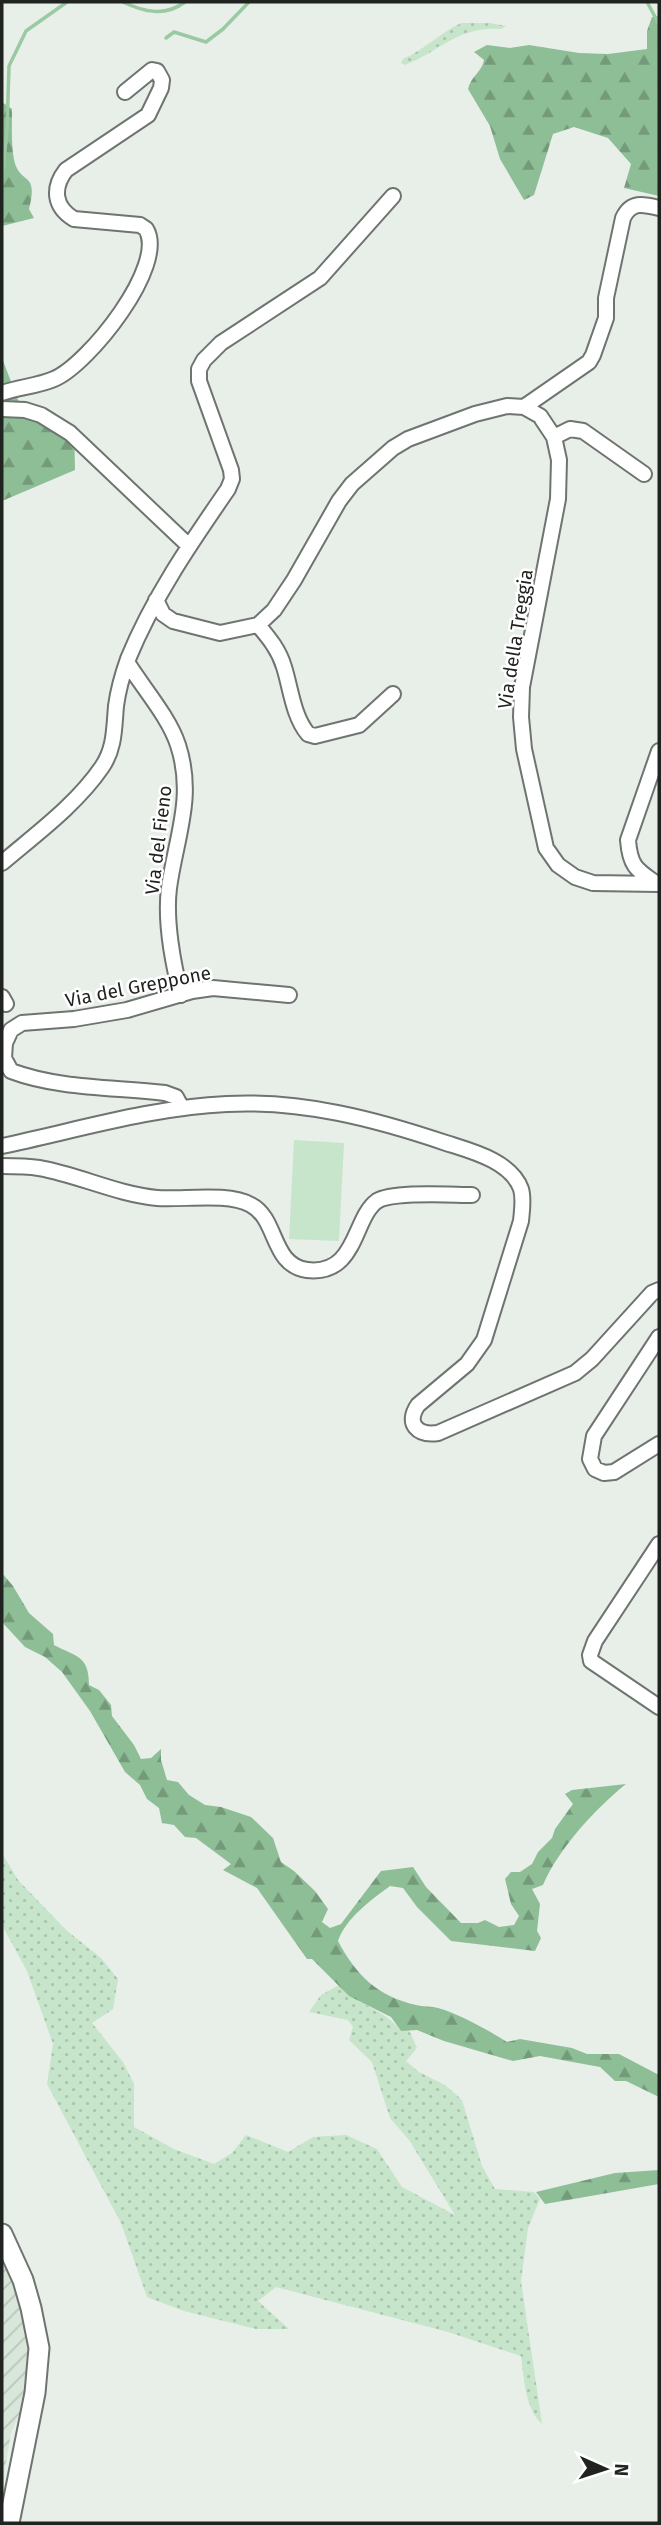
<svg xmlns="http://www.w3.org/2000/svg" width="661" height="2525" viewBox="0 0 661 2525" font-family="'Fira Sans',sans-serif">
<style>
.industrial{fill:url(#industrial-furrows)}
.grass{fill:url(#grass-dots)}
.forest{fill:url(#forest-firs)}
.pitch{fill:#c6e5ca}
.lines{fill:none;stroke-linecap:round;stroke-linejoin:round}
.stream{stroke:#99caa1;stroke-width:3.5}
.minor-casing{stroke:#6e746f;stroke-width:18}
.major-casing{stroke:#6e746f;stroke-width:23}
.minor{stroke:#fff;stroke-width:14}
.major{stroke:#fff;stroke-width:19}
.labels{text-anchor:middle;stroke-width:5;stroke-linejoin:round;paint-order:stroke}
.street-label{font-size:19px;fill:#212321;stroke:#fff}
</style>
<defs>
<pattern id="industrial-furrows" width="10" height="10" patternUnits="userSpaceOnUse" patternTransform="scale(1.75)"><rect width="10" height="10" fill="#d9e6da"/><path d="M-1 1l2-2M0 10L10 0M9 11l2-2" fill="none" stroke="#bac5bb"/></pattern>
<pattern id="grass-dots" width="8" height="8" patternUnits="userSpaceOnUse" patternTransform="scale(1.75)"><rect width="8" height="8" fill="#c6e5ca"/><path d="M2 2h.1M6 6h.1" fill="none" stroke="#aac4ad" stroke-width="1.8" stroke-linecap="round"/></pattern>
<pattern id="forest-firs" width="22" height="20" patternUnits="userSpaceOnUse" patternTransform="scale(1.75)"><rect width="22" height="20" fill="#8ebe96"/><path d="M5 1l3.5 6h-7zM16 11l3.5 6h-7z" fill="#749a7a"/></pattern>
</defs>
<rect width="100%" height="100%" fill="#e8efe9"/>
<path class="industrial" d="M2 2234 23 2280 35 2393 18 2416 11 2433 2 2486Z"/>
<path class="grass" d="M461 23H490L506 26 501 29C458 26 442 50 405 65L401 63 403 59C424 50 440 33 461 23Z
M2 1853 18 1880 66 1930 101 1958 118 1979 113 2009 92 2023 123 2062 134 2084V2127L174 2149 214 2164 232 2153 246 2135 288 2152 313 2137 346 2135 377 2149 402 2187 455 2215 409 2140 390 2118 372 2062 349 2040 353 2027 348 2020 309 2012 321 1995 339 1985C359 2007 382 2007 401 2031L409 2030 417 2048 406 2061 419 2072 445 2085 462 2100 482 2166 495 2189 534 2192 540 2199 528 2228 521 2281 542 2424C525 2409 524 2377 521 2356L448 2332 276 2287 258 2301 289 2329H256L184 2311 147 2297 121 2223 47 2084 53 2044 27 1971 2 1925Z"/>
<path class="forest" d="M659 16V196L624 188 631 164 608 138 574 127 553 134 534 195 524 200 500 159 490 126 468 89C471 76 482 72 484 60L474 52 487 45 510 48 529 45 579 53 608 54 647 49V31L652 17Z
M2 102 12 109C12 126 11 143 14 160 20 186 39 170 29 209L34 218 2 226Z
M2 358 20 405 40 410 74 425 75 470 2 501Z
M2 1573 13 1586 29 1613 53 1634 54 1645C76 1657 89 1655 89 1685L99 1690 111 1705 112 1716 134 1745 141 1759 151 1758 161 1749V1760L167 1780 178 1782 189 1795 205 1805 221 1807 251 1817 273 1838 281 1862 294 1871 315 1891 328 1909 322 1922 330 1928 341 1924 381 1871 413 1867 426 1887 461 1923H478L485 1920 499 1927 514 1925 519 1916 511 1904 505 1879 511 1872H520L532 1864 538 1852 552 1838 555 1829 573 1804 565 1794 572 1790 626 1784C595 1809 559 1848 543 1885L532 1889 540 1904 537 1931 541 1938 535 1951 451 1941 417 1907 403 1888 390 1886C371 1900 346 1918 338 1941 356 1975 377 1996 416 2005 423 2007 431 2006 438 2008 457 2013 490 2031 507 2042L520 2039 572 2048 587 2054H619L659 2075V2097L626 2081H615L600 2067 540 2056 513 2061 444 2041 417 2030 401 2031 391 2017 349 1996 312 1959H307L257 1888 223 1870 231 1864 196 1838 185 1837 174 1825 162 1823 159 1808 147 1799 140 1785 125 1772 90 1711 62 1672 45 1657 25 1647 2 1622Z
M659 2170V2184L545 2204 536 2192 615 2173Z"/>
<path class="pitch" d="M294 1140 344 1143 339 1241 289 1239Z"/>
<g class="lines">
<path class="stream" d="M123 2C144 12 165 17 185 2
M647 2 659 24
M166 38 174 32 206 42 223 29 249 2
M2 180 7 130 9 66 26 31 67 2"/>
<g class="minor-casing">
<path id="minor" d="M2 393C19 387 38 386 54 379 88 365 168 265 146 229L140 225 74 219C54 207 52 188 66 170L148 115 161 88 162 80 157 71 152 70 125 92
M524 407 589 362 593 355 606 318V298L623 218C631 201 643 204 659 208
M2 409 25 410 41 415 70 433 189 546
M554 437 570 429 583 431 644 474
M156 600 163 614 173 621 220 633 258 625 274 610 294 580 339 501 352 484 393 448 408 439 475 414 507 406 524 407 540 416 554 437 559 460 558 499 522 687 521 717 524 749 546 848 558 865 575 877 593 883 659 884
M258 625C269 638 279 650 284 667 291 689 293 716 308 734L315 736 359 725 393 694
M127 662C143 688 169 717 178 745 195 797 176 837 169 888 165 920 173 964 181 995
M2 863C36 834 76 805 102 767 115 748 114 728 116 706 118 691 123 673 128 659 153 598 190 544 228 489L232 479 231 470 199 381V369L204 360 221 343 320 278 393 196
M657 884C637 870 630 867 628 840L659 751
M2 997 6 1004
M182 1108 176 1097 165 1093C114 1087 59 1089 11 1071L4 1058 5 1043 11 1030 22 1023 74 1019 127 1010 192 991 213 988 289 995
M2 1146C74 1131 153 1107 227 1104 302 1100 375 1119 446 1143 471 1151 511 1161 521 1189 524 1199 522 1210 521 1221L484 1340 467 1364 418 1405C405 1424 418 1436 438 1433L575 1373 592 1359 652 1293 659 1290
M2 1166C14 1166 27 1166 39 1168 79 1175 116 1194 157 1198 183 1200 228 1192 251 1205 278 1219 271 1265 307 1270 357 1276 353 1218 377 1201 393 1191 451 1195 472 1195
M659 1337 594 1436 590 1459 595 1469 604 1473 614 1472 659 1444
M659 1544 595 1641 590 1655 591 1661 659 1707"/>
</g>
<g class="major-casing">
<path id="major" d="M2 2234 23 2280 31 2308 39 2348 35 2393 9 2523"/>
</g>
<use href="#minor" class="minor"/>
<use href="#major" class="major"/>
</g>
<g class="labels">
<g class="street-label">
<text transform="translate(515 639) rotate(-81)" y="7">Via della Treggia</text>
<text transform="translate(158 840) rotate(-83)" y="7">Via del Fieno</text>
<text transform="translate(138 986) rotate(-11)" y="7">Via del Greppone</text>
</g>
</g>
<rect width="661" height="2525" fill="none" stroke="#212321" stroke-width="7"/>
<g transform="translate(605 2469) rotate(93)" stroke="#ffffff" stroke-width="5" paint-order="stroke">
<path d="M0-5L12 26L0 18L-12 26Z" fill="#212321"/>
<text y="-10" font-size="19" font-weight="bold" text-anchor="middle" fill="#212321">N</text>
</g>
</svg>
